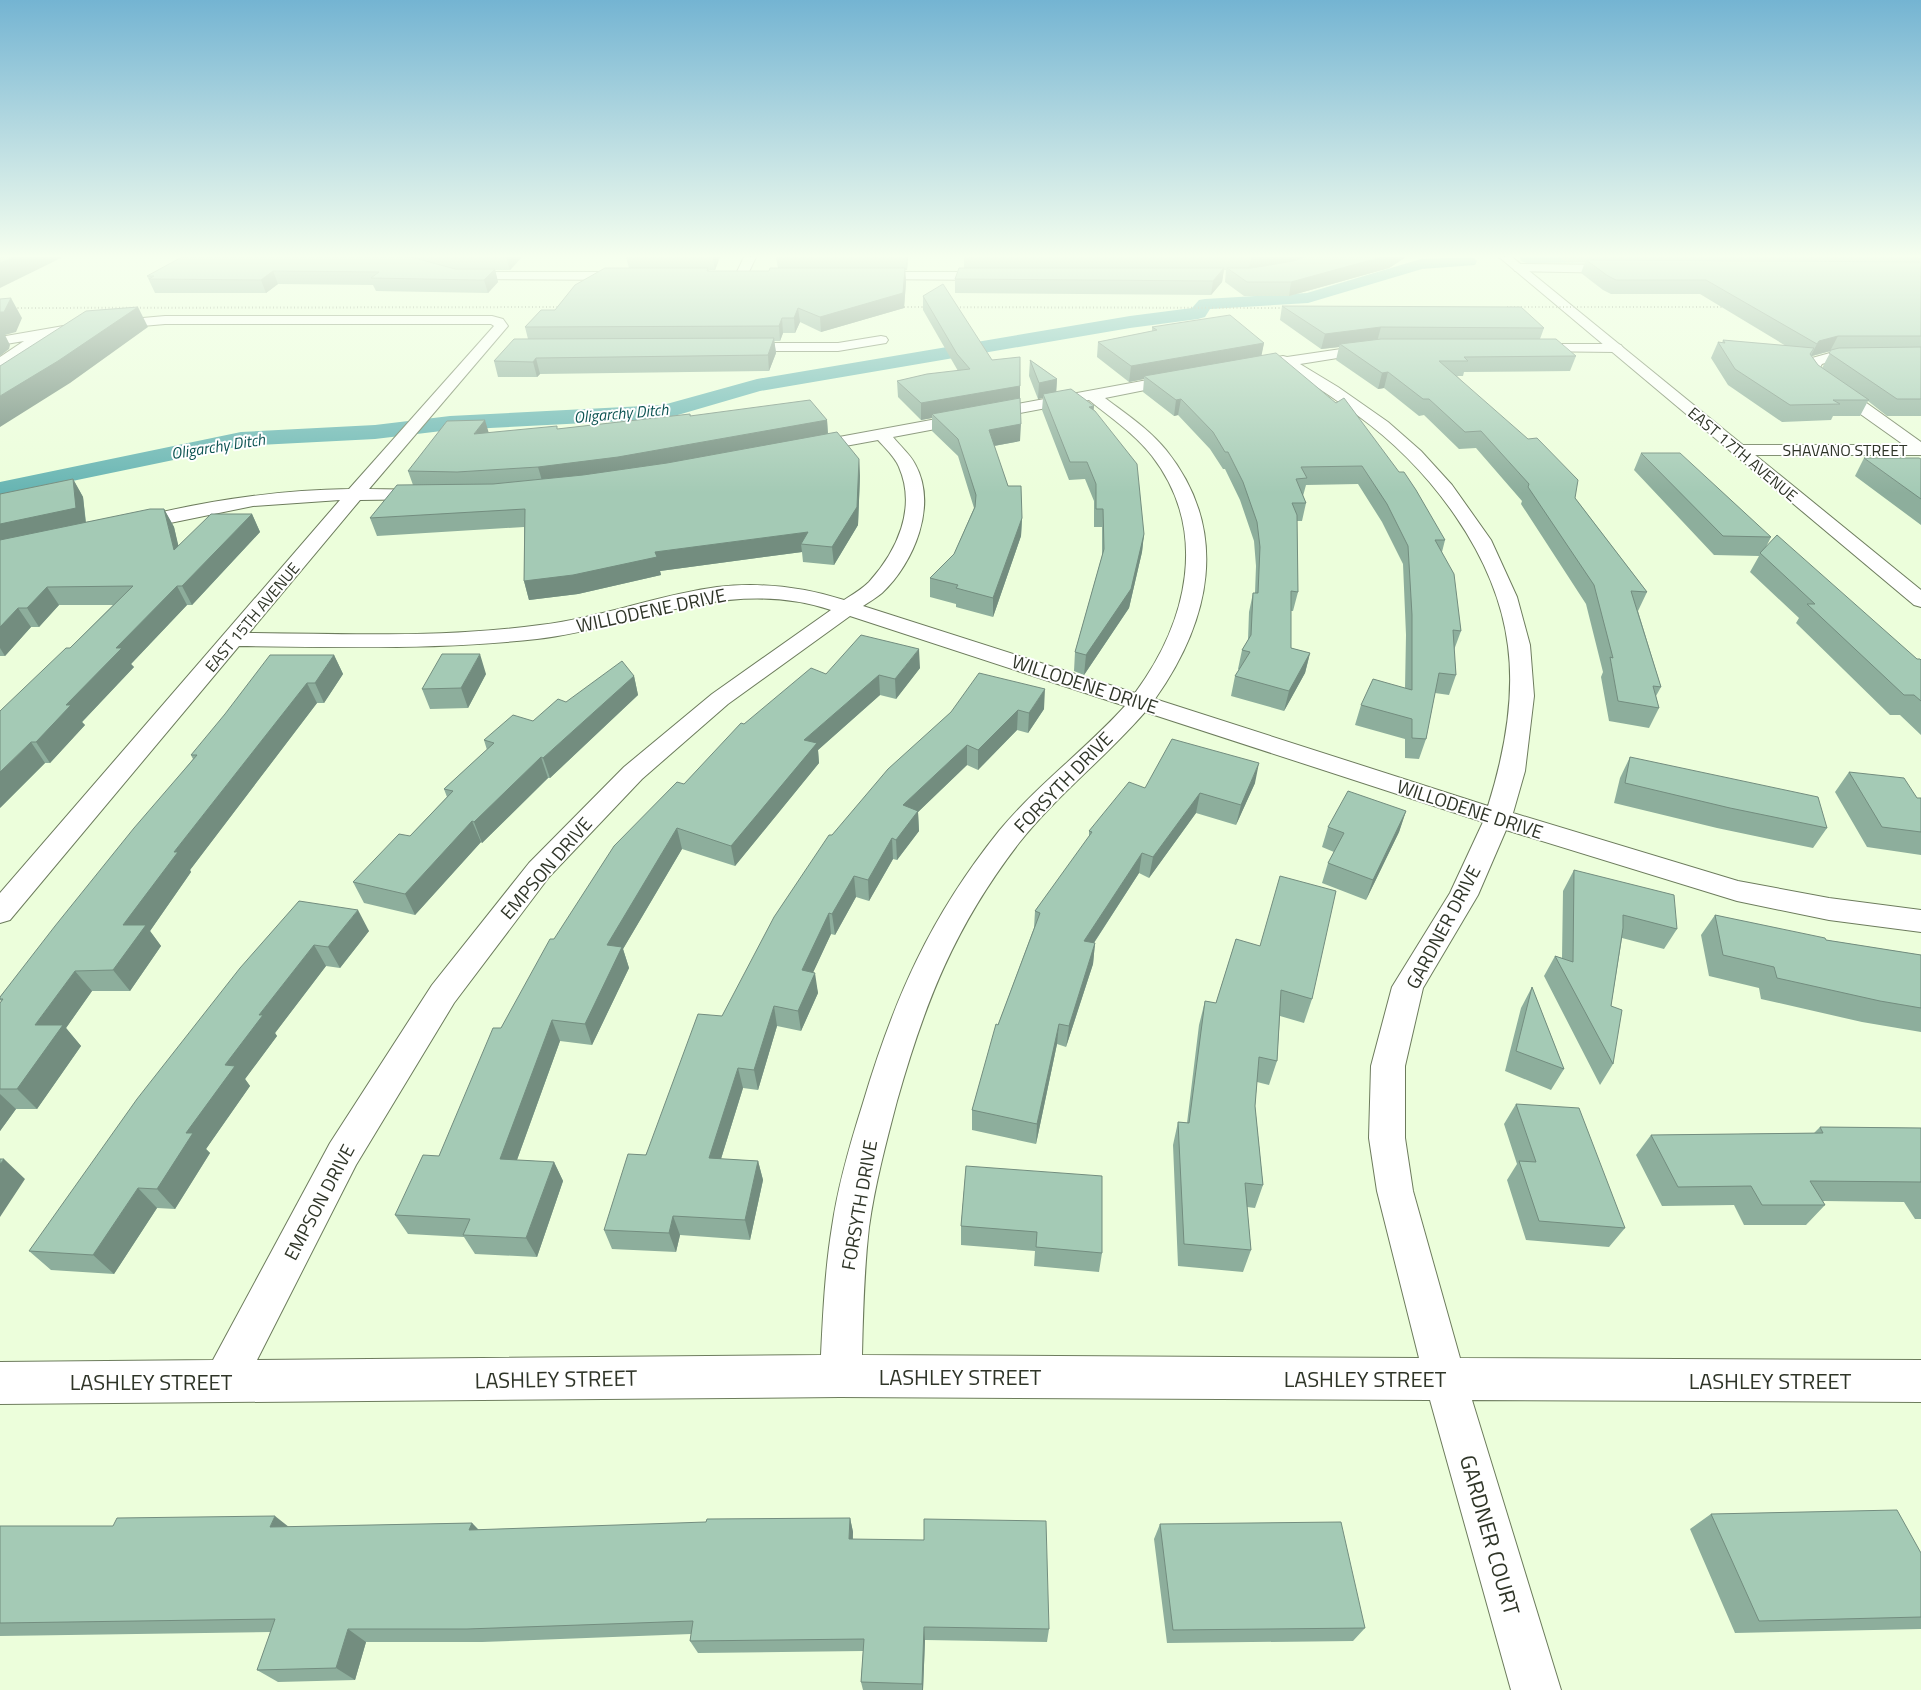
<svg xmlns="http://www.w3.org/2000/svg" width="1921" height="1690" viewBox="0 0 1921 1690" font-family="'Titillium Web',sans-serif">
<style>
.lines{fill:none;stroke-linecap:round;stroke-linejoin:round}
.canal{fill:#66b4b2;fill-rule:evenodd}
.minor-casing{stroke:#6d7c5d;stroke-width:2}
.major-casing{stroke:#6d7c5d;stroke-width:2}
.minor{fill:#fff;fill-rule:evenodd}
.major{fill:#fff;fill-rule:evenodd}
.rail{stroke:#8f9b83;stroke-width:2;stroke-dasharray:1 2.5;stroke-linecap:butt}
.wall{fill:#8dae9c;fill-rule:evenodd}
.shaded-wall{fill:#738d7f}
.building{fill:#a4cab5;stroke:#738d7f}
.labels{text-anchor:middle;stroke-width:4;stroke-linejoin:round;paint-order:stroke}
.far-water-label{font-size:16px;font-style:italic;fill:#0e5453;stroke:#fff}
.far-street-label{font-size:16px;fill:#2f3528;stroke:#fff}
.street-label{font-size:19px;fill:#2f3528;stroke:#fff}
.near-street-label{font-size:22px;fill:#2f3528;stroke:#fff}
</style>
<rect width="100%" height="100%" fill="#ecfedb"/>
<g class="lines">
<path class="canal" d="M1472 257 1477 261 1475 265 1422 269 1308 303 1210 309 1205 317 1198 319 1130 328 760 391 664 419 450 430 375 439 241 446 0 496V482L241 432 375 425 450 416 663 405 757 379 1130 316 1192 308 1199 300 1205 299 1307 293 1421 259Z
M1520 257H1629L1627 260 1621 262 1527 263 1521 261Z"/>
<g class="minor-casing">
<path id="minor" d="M744 257H756L747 276 741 280 735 276Z
M1519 264 1620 265 1626 269 1620 273 1515 271 1513 268 1515 265Z
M459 272H629L635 276 629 280 455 279 453 276 455 273Z
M869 272H994L1000 276 994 280 865 279 863 276Z
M165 316H492L503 319 508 326 369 489 428 490 434 491 437 495 434 499 360 500 249 633C346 634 444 638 540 625 600 618 657 595 717 587 760 582 803 587 844 600 852 595 862 589 869 582 897 551 917 508 899 467 895 457 885 448 878 440L807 453 801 452 798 448 801 444 1180 374 1185 376 1188 379 1185 382 1105 398C1126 414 1149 429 1166 450 1231 531 1210 621 1155 699L1488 806C1504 755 1515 699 1508 646 1497 555 1429 467 1357 415 1339 402 1322 390 1304 379 1297 375 1291 369 1284 367 1277 364 1255 370 1247 371L1242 370 1240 367 1242 364 1283 356 1287 357 1375 344 1380 345 1382 348 1380 351 1375 352 1300 364 1338 387 1388 422 1421 451 1452 485 1491 540 1517 597 1530 645 1534 696 1525 771 1513 813 1738 881 1829 898 1921 910V932L1829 920 1737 901 1506 830 1478 895 1423 988 1405 1066V1138L1413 1191 1460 1358 1921 1360V1402L1472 1400 1561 1690H1511L1430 1400 840 1397 0 1404V1362L213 1360 330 1143 432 985 529 863 624 767 712 694 831 610C728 576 638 627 537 639 438 650 338 647 239 646L10 920 0 923V893L340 500 253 506 131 531 124 529 121 525 124 521C199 502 272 490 349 489L494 326 491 324H165L75 332 44 338 24 355 0 367V357L24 341 0 345V337L75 324ZM1089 400C1111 418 1135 434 1152 456 1210 531 1187 623 1135 693L863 606C869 602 876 598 882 593 914 563 938 505 915 464 910 454 900 446 893 437ZM850 616 1125 706C1085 750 1037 785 999 831 930 917 894 999 863 1103 850 1144 838 1185 832 1227 825 1270 823 1313 821 1355L257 1360 356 1165 454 1003 549 877 642 779 728 704ZM1145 712 1483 822 1450 893 1392 987 1371 1066 1369 1138 1377 1191 1419 1358 862 1355C863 1312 864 1270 869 1227 875 1184 886 1143 897 1101 925 1002 955 926 1019 843 1057 795 1105 758 1145 712Z
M881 336 886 337 888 340 886 343 838 351H738L733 350 731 347 733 344 738 343H838Z
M1531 344H1616L1621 345 1623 348 1621 351 1616 352 1526 351 1524 348 1526 345Z
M1921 352V360L1831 361 1822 364 1819 369 1921 442V455H1739L1733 454 1730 450 1733 446 1739 445H1904L1811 379 1804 369 1812 358 1830 353Z"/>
</g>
<g class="major-casing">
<path id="major" d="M1499 257H1512L1921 590V607L1914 605Z"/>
</g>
<use href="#minor" class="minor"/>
<use href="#major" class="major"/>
<path class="rail" d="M890 307 1295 308
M1507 307H1735
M0 308 570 307"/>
</g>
<path class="wall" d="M412 257H522L510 270H495L498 282 488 293 376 291 373 285 278 284 266 293H155L147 276Z
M626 257H720L715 270H709V271H769L778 268 776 257H908L907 270H905L906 282 904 308 821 332 800 322 795 333H783L780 341H774L776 353 769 371 540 374 537 377H498L494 361 528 339 525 327 629 268Z
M964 257H1406L1389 268 1289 296H1244L1225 282 1226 270H1224L1222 282 1211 295 955 293V279L964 268Z
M1559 257H1921V416H1887L1868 401 1860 416H1833L1831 420 1782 422 1728 385 1711 358 1718 342 1722 343 1723 340 1786 346 1700 294H1611L1603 290 1581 273 1585 262H1566ZM1831 351 1822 368 1818 365 1812 356Z
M923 296 1020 386V441L994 446 1008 486 1022 518 1021 536 993 617 956 607V604L930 597V578L954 554 974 508 958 456 932 431V418L921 420 898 397 897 381 958 371 923 310Z
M1282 306 1544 328 1540 339 1576 356 1570 371 1464 372 1463 376H1457L1575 498 1647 592 1638 611 1661 687 1656 696 1659 708 1649 728 1609 721 1601 677 1603 672 1586 604 1521 504 1522 501 1476 448 1459 449 1424 415 1419 416 1384 388 1378 389 1336 360 1339 347 1321 349 1280 320Z
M1152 327 1264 343 1261 355 1445 540 1442 552 1461 631 1454 650 1456 675 1449 695 1435 693 1426 739 1419 759 1405 758V739L1355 725 1361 705 1405 688 1406 635 1403 564 1382 522 1358 484 1306 485 1303 496 1306 503 1302 521H1297L1298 592 1293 611H1291V648L1310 653 1305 673 1284 711 1231 696 1235 676 1239 670 1238 669 1242 650 1248 640 1249 612 1253 593H1255L1256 566 1254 541 1240 500 1225 469H1223L1210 449 1178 415 1174 416 1143 392 1144 379 1129 382 1097 357 1098 342 1152 331Z
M1030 360 1057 379 1056 392 1094 411 1144 534 1142 552 1129 608 1084 675 1074 671 1075 652 1102 556V527H1094V501L1085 479 1069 480 1042 410 1043 398 1038 399 1029 376Z
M690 414 691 416 827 420 828 433 859 459 860 476 858 525 834 565 803 562 802 552 660 571 661 575 578 594 529 600 524 581V527L377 536 370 518 413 485 408 471 489 433 558 429Z
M1641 453 1771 537 1766 547 1917 659 1921 660V735L1900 715H1890L1796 623 1799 618 1750 572 1759 556 1714 555 1634 470Z
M1864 458 1921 459V525L1855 476Z
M73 479 83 497 86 522 164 509 174 527 178 546 252 514 260 532 192 605H187L131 664 134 667 82 722 85 725 50 763H45L0 808 70 648 113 605H59L39 627H31L5 656H0V494Z
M334 655 343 674 324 703H317L190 870 191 872 150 931 161 946 130 991H92L66 1028 81 1046 37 1109H16L0 1131V1003L1 1001 0 1000V997L193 759 191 755Z
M920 668 896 699 880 695 818 750 819 763 735 866 682 849 623 949 629 968 592 1045 560 1041 517 1160 554 1162 563 1181 537 1257 475 1254 464 1237 408 1234 395 1215 439 1156 501 1028 554 939 684 784 744 724 826 674Z
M486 674 468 708 430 709 422 689Z
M634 676 638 695 550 778H548L482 843 481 842 415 915 364 903 353 882 410 836 447 797 444 789 487 750 484 740 533 721 566 702Z
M1044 709 1028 733 1017 730 978 770 967 765 918 812 919 831 897 860 893 859 869 901 856 897 835 935 831 934 813 972 818 993 801 1031 777 1026 758 1090 743 1088 721 1159 758 1161 763 1180 750 1240 680 1235 676 1252 612 1249 604 1230 722 1016 832 835 951 712Z
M1630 757 1827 828 1813 848 1717 828 1614 803 1620 778Z
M1849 772 1917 798H1921V855L1867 847 1835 792Z
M1255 783 1236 825 1196 813 1149 878 1139 873 1094 943H1095L1093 964 1066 1047 1057 1044 1036 1144 972 1130V1110L998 1025 1034 928 1035 911 1089 838V831L1145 788Z
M1406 811 1399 832 1366 900 1322 883 1328 863 1334 852 1322 847 1328 827Z
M1574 870 1677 929 1664 949 1622 938 1611 1006 1613 1064 1600 1085 1544 976 1555 956 1562 958 1563 891Z
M299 901 369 931 340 968 326 966 275 1033 277 1036 245 1079 250 1086 206 1149 210 1153 175 1209 157 1208 114 1274 51 1270 29 1251Z
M1715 915 1826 940 1921 955V1032L1862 1022 1761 999 1759 988 1709 976 1701 935Z
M1236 939 1312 999 1304 1023 1280 1016 1277 1061 1269 1085 1257 1082 1255 1106 1263 1185 1255 1208 1247 1207 1251 1250 1243 1272 1178 1266 1173 1145 1178 1122 1187 1123 1199 1025 1205 1001 1216 1003Z
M1532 987 1564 1069 1551 1090 1505 1071 1521 1008Z
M1516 1104 1625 1228 1609 1247 1526 1240 1507 1180 1517 1164 1504 1124Z
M1820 1127 1921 1128V1219H1915L1904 1202 1823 1201 1825 1205 1806 1225H1744L1734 1205 1662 1206 1636 1155 1651 1135 1814 1133Z
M966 1166 1102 1253 1099 1272 1034 1266 1035 1251 961 1245V1226Z
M1711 1514 1921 1553V1629L1735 1633 1690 1529Z
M850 1518 853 1532V1539L1049 1629 1047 1642 925 1640 923 1690H863L861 1682 863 1651 698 1653 690 1641 691 1634 482 1642H366L355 1680 278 1682 257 1670 271 1632 0 1636V1526L289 1527 472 1523 479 1530Z
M1160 1524 1365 1628 1353 1641 1167 1643 1154 1539Z"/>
<path class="shaded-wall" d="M14 257H63L0 288V263Z
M506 257H522L510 270Z
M713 257H720L715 270Z
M906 257H908L907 270Z
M1251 257H1306L1284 265 1249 270Z
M1382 257H1406L1389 268 1289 296 1291 282Z
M905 268 906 282 904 308 821 332 820 317Z
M1224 268 1222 282 1211 295 1213 281Z
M495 269 498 282 488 293 484 280Z
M273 271 278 284 266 293 261 280Z
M11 298 22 318 16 332 5 335 10 345 9 349 0 356V312Z
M138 307 148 327 70 383 0 427V396Z
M798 308 800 322 795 333 794 318Z
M782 318 783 333 780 341 779 326Z
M1381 327 1377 342 1340 344 1339 347 1321 349 1325 334Z
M1838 336 1830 351 1812 356 1809 359 1817 344 1819 341Z
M774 338 776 353 769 371 768 355Z
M1264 343 1261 358 1144 376V379L1129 382 1131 366Z
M536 358 540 374 537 377 533 362Z
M1388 372 1384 388 1378 389 1382 373Z
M1057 379 1056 395 1043 394V398L1038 399 1039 383Z
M1020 386V402L932 414V418L921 420V403Z
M1181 399 1178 415 1174 416 1176 400Z
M1094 406 1093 422 1089 407Z
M485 420 490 437 474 434Z
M827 420 828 437 543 484 538 467Z
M1021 424 1020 441 988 447 989 430Z
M859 459 860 476 858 525 834 565 832 547Z
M73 479 83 497 86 526 0 545V524Z
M164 509 174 527 184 569 174 550Z
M252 514 260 532 192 605 182 586Z
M1022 518 1021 536 993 617V598Z
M808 532 801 544 802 552 660 571 661 575 578 594 529 600 524 581 655 552Z
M1144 534 1142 552 1129 608 1084 675 1086 655Z
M177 586 187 605 131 664 134 667 82 722 85 725 50 763 36 742 66 705 116 648Z
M47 587 59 605 39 627 27 608Z
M18 608 31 627 5 656 0 648V627Z
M919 649 920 668 896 699 895 679Z
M1310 653 1305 673 1284 711 1289 691Z
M480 654 486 674 468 708 461 688Z
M334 655 343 674 324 703 315 683Z
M879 675 880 695 818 750 819 763 735 866 731 846 804 740Z
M634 676 638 695 550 778 543 758Z
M307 683 317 703 190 870 191 872 150 931 161 946 130 991 113 970 123 925 174 852Z
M1045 689 1044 709 1028 733 1029 713Z
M1018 710 1017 730 978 770V750Z
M31 742 45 763 0 808V772Z
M967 745V765L918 812 919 831 897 860 896 840 903 805Z
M541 757 548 778 482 843 474 822Z
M1259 763 1255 783 1236 825 1241 805Z
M1200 793 1196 813 1149 878 1153 857Z
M1406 811 1399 832 1366 900 1373 880Z
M472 821 481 842 415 915 405 894Z
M677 828 682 849 623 949 629 968 592 1045 585 1024 607 945Z
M892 838 893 859 869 901 868 880Z
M1142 853 1139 873 1082 961 1084 941Z
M854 876 856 897 835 935 832 914Z
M358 910 369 931 340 968 328 947Z
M829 913 831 934 805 990 802 970Z
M1095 943 1093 964 1066 1047 1069 1026Z
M314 945 326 966 275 1033 277 1036 245 1079 250 1086 206 1149 210 1153 175 1209 157 1189 186 1133 225 1065 259 1015Z
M75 971 92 991 66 1028 81 1046 37 1109 17 1089 35 1025Z
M815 973 818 993 801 1031 798 1011Z
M774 1006 777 1026 758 1090 754 1070Z
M552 1020 560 1041 510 1179 500 1159Z
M1059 1024 1057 1044 1036 1144 1037 1124Z
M738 1068 743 1088 715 1178 709 1158Z
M0 1094 16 1109 0 1131Z
M4 1159 25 1179 0 1217V1164Z
M758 1161 763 1180 750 1240 745 1220Z
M554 1162 563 1181 537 1257 526 1238Z
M138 1188 157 1208 114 1274 93 1255Z
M673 1216 680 1235 676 1252 669 1233Z
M275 1516 294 1531 270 1527Z
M850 1518 853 1532 852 1553 849 1539Z
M472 1523 485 1537 469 1530Z
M924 1627 925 1640 923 1690H922V1684Z
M348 1629 366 1642 355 1680 336 1668Z"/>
<path class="building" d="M0 257H14L0 263Z
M182 257H411L455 269H495L484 280H477L371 278 379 272 273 271 261 280 149 279 154 276H147Z
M1305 257H1382L1291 282H1247L1227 268H1252L1293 261Z
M1586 260 1921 262V336H1838L1819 341 1817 344 1706 280H1616L1608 276Z
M605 268H708L707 271H769L770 268H905L903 293 820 317 798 308 794 318H782L779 326 525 327 541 310H555L575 285Z
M959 268H1224L1213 281 955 279Z
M943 284 992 360 1020 357V386L921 403 897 381 927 374 970 369 957 354 923 296Z
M11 298 4 312H0V299Z
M1282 306 1521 307 1544 328 1381 327 1325 334Z
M138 307 58 361 0 396V366L86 311Z
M1230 315 1264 343 1131 366 1098 342 1157 330 1152 327Z
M774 338 768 355 536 358 533 362 494 361 514 339Z
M1381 339H1556L1576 356 1464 357 1468 361H1439L1528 439 1537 438 1578 480 1575 498 1647 592 1631 591 1661 687 1653 686 1659 708 1618 701 1610 657 1613 658 1594 585 1528 487 1529 484 1481 431 1465 432 1429 399H1423L1388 372 1382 373 1340 344Z
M1723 340 1814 348 1810 354 1818 365 1869 400H1833L1840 404 1790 405 1735 369 1718 342 1725 343Z
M1921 347V399H1897L1829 353 1831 350 1839 348Z
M1276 353 1336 403 1344 398 1399 472H1404L1416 490 1445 540H1435L1454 574 1461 631 1453 630 1456 675 1439 673 1426 739 1412 738V719L1361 705 1373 679 1412 690V615L1408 546 1387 504 1362 466 1301 467 1307 478 1296 479 1306 503H1292L1297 515 1298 592 1291 591V648L1310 653 1289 691 1235 676 1250 652 1242 650 1251 635 1253 593H1258L1260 547 1257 522 1243 482 1228 452H1225L1213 432 1181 399 1176 400 1144 376Z
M1030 360 1057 379 1039 383Z
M1071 389 1094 406 1089 407 1095 411 1137 464 1144 534 1131 589 1086 655 1075 652 1104 549 1103 509H1096V484L1087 462H1070L1043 394Z
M1020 398 1021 424 989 430 1008 486H1021L1022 518 993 598 956 588 958 585 930 578 954 554 975 507 976 495 958 439 932 414Z
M810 400 827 420 618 457 538 467 457 472 408 471 447 421 485 420 474 434 557 426V429L690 414V416Z
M837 432 859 459 857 507 832 547 801 544 808 532 655 552 657 557 573 575 524 581 525 509 370 518 397 485 493 484 583 475 667 463Z
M1641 453H1680L1771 537 1723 536Z
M1864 458H1919L1921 459V499Z
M73 479 76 508 0 524V494Z
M150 509H164L174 550 211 514H252L182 586H177L116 648H122L66 705H71L36 742H31L0 772V711L66 648H70L133 586 47 587 27 608H18L0 627V540Z
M1777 535 1917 659H1920L1921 660V701L1914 695H1904L1807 604H1815L1760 553Z
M861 635 919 649 895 679 879 675 804 740 817 743 731 846 677 828 607 945 622 947 585 1024 552 1020 500 1159 554 1162 526 1238 463 1235 470 1219 395 1215 423 1155 439 1156 493 1028H501L550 939H554L614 846 677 782 684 784 741 723 744 724 811 668 826 674Z
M442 654H480L461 688 422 689Z
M270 655H334L315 683H307L174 852H178L123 925H146L113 970 75 971 35 1025H63L17 1089H0V1003L3 999H0V997L55 926 134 828 197 755H191L225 714Z
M622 661 634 676 543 758 541 757 474 822 472 821 405 894 353 882 399 834 410 836 453 791 444 789 494 743 484 740 513 715 533 721 558 699 566 702Z
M979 673 1045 689 1029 713 1018 710 978 750 967 745 903 805 918 811 896 840 892 838 868 880 854 876 832 914 829 913 802 970 815 973 798 1011 774 1006 754 1070 738 1068 709 1158 758 1161 745 1220 673 1216 669 1233 604 1230 628 1154 646 1155 698 1014 722 1016 774 917 829 835H832L888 769 951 712Z
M1172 739 1259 763 1241 805 1200 793 1153 857 1142 853 1084 941 1095 943 1069 1026 1059 1024 1037 1124 972 1110 996 1024 998 1025 1040 913 1035 911 1092 832 1089 831 1129 782 1145 788Z
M1630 757 1818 797 1827 828 1730 808 1625 783Z
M1849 772 1904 778 1917 798H1921V832L1882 827Z
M1348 791 1406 811 1373 880 1328 863 1344 833 1328 827Z
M1574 870 1674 895 1677 929 1623 915V928L1611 1006 1622 1010 1613 1064 1555 956 1573 962Z
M1280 876 1336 891 1312 999 1281 990 1277 1061 1259 1057 1255 1106 1263 1185 1245 1183 1251 1250 1184 1244 1178 1122 1189 1123 1205 1001 1216 1003 1236 939 1260 946Z
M299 901 358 910 328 947 314 945 259 1015H263L225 1065 235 1066 186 1133H193L157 1189 138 1188 93 1255 29 1251 137 1099 240 968Z
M1715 915 1825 938 1826 940 1921 955V1008L1880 1001 1777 978 1774 967 1723 955Z
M1532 987 1564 1069 1516 1051Z
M1516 1104 1579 1108 1625 1228 1539 1221 1519 1161 1536 1162Z
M1820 1127 1921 1128V1182L1810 1181 1825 1205H1762L1751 1186 1678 1187 1651 1135 1823 1133Z
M0 1159H4L0 1164Z
M966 1166 1102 1176V1253L1036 1247 1037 1232 961 1226Z
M1897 1510 1921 1553V1617L1759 1621 1711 1514Z
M275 1516 270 1527 472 1523 469 1530 706 1522 707 1519 850 1518 849 1539 924 1540V1519L1046 1521 1049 1629 924 1627 922 1684 861 1682 864 1639 690 1641 693 1621 467 1629H348L336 1668 257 1670 275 1619 0 1623V1526H113L117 1518Z
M1341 1522 1365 1628 1173 1630 1160 1524Z"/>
<linearGradient id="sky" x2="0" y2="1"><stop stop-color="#74b4d2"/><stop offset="0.52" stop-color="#f6ffef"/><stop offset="1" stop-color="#f6ffef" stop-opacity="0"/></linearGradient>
<rect width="1921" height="493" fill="url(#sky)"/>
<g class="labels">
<g class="far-water-label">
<text transform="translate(621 413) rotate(-5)" y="6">Oligarchy Ditch</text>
<text transform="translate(218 446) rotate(-9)" y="6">Oligarchy Ditch</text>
</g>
<g class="far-street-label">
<text x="1845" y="456">SHAVANO STREET</text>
<text transform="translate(1743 454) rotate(40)" y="6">EAST 17TH AVENUE</text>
<text transform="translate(252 617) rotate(-50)" y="6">EAST 15TH AVENUE</text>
</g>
<g class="street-label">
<text transform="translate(651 610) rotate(-12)" y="7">WILLODENE DRIVE</text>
<text transform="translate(1085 684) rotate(18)" y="7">WILLODENE DRIVE</text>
<text transform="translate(1063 782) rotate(-46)" y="7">FORSYTH DRIVE</text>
<text transform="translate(1470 809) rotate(18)" y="7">WILLODENE DRIVE</text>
<text transform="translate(546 868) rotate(-49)" y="7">EMPSON DRIVE</text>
<text transform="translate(1443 927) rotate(-62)" y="7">GARDNER DRIVE</text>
<text transform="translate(319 1202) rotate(-62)" y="7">EMPSON DRIVE</text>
<text transform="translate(859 1205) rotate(-80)" y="7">FORSYTH DRIVE</text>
</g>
<g class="near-street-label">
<text x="960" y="1385">LASHLEY STREET</text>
<text transform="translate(556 1379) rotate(-1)" y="8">LASHLEY STREET</text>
<text x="1365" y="1387">LASHLEY STREET</text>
<text x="1770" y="1389">LASHLEY STREET</text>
<text x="151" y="1390">LASHLEY STREET</text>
<text transform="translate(1490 1535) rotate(74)" y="8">GARDNER COURT</text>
</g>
</g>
</svg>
